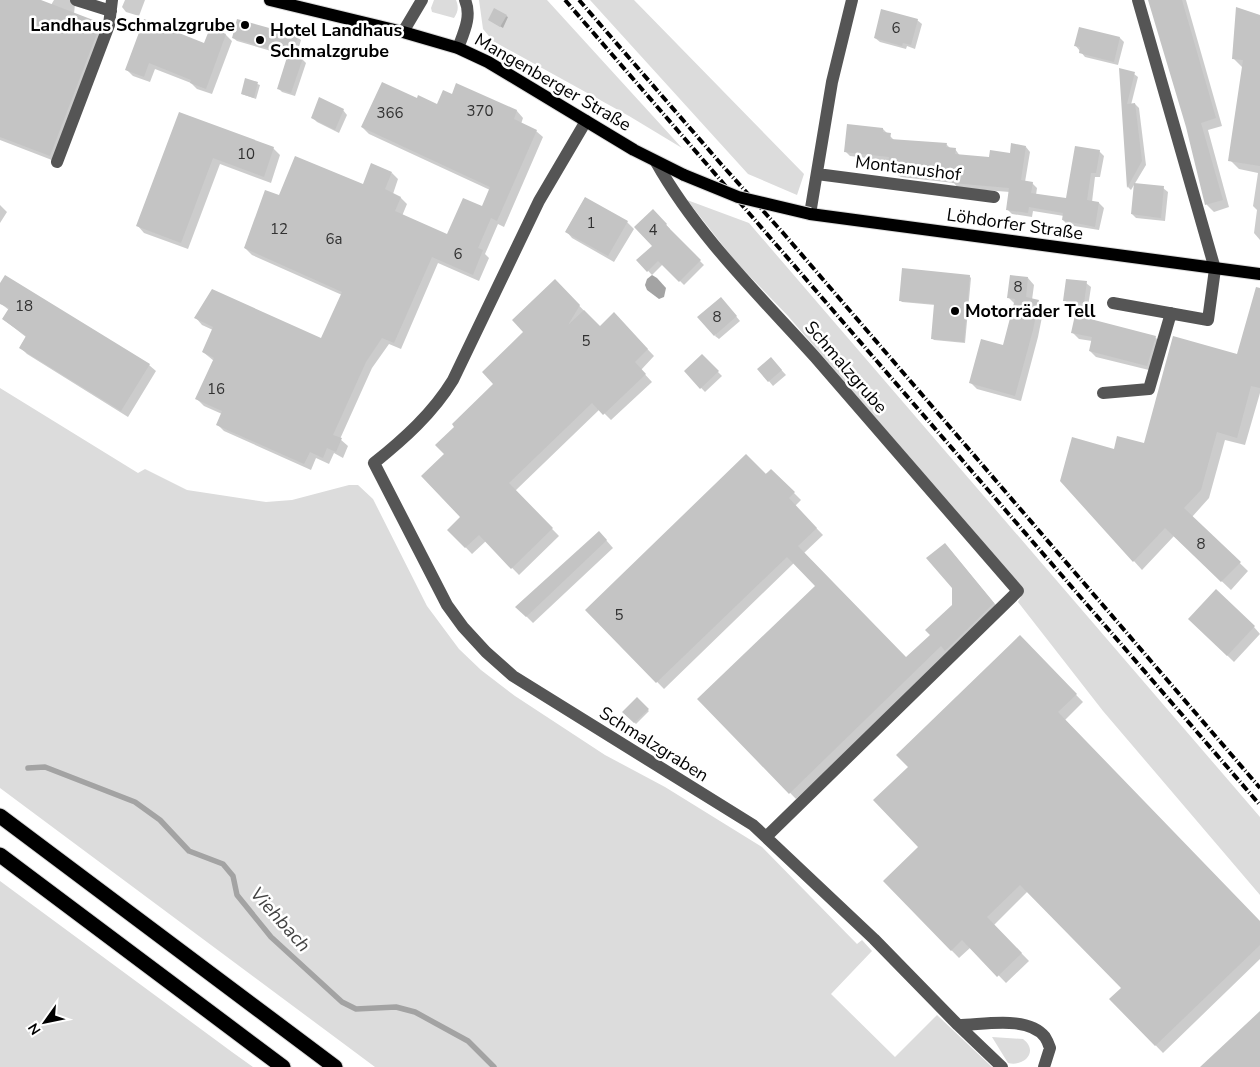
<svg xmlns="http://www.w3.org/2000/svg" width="1260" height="1067" viewBox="0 0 1260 1067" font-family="'Nunito Sans',sans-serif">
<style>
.green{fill:#dcdcdc}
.water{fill:#a3a3a3}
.shadow{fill:#0003}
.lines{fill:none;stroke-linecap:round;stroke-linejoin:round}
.stream{stroke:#a3a3a3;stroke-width:5.5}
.building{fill:#c4c4c4}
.major-casing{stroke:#dbdbdb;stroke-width:14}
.highway-casing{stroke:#dbdbdb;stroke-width:17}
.minor{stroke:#555;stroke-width:12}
.major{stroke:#000;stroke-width:12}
.highway{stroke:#000;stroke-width:15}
.rail{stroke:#000;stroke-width:4;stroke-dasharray:8 2.5 1 2.5;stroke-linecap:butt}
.major-bridge-casing{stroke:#dbdbdb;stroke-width:14;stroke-linecap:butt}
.major-bridge{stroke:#000;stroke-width:12}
.poi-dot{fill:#000;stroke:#fff;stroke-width:2}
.labels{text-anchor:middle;stroke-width:5;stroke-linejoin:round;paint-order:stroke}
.number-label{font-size:15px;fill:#313131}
.poi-label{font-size:18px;font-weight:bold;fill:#000;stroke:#fff;text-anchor:start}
.street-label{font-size:18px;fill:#000;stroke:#fff}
.water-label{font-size:19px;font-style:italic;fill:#444;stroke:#fff}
</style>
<rect width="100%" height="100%" fill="#fff"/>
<path class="green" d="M434 0H456C459 7 458 12 454 18L432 12 431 8Z
M479 0H547L682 148 629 116 493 41 483 29Z
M590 0H634L804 174 797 195 748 174Z
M687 200 749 223 1260 817V895L1103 711 1018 602 1024 591 788 316 735 261Z
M0 388 138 473 145 469 187 490 266 502 292 500 349 485H358L373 499 427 606 459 649 481 670 515 696 605 755 665 787 762 847 857 944 862 940 872 951 831 994 895 1057 937 1015 992 1067H375L0 788Z
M0 881 232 1052 253 1067H0Z
M992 1037 1023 1039C1039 1051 1025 1067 1008 1063Z"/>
<path class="water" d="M652 275 657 278 666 288 664 297 659 299 647 290 645 285 647 279Z"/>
<path class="shadow" d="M0 0H37L51 5 54 0H78L75 4 74 14 100 24 107 31 57 162 0 140Z
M125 0H145L139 16 126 12 122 7Z
M1150 0H1186L1222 126 1208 130 1229 207 1214 212 1207 205 1187 127Z
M506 16 508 17 503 28 491 21Z
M1260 17V240L1254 233 1257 210 1253 206 1258 173 1239 169 1230 160 1243 68 1233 58Z
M917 20 922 24 915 49 907 46 906 49 880 42 875 38Z
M211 30 226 35 232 41 212 94 197 89 191 83 155 69 150 82 133 76 127 70 205 44Z
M297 37 301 40 296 57 302 59 306 63 295 96 282 92 278 88 288 56 237 41 233 38Z
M1120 38 1124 42 1118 65 1085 57 1075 45Z
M1121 70 1134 74 1138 77 1131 105 1135 104 1139 108 1146 165 1131 190 1128 187Z
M246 80 260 85 256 99 242 94Z
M457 85 517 111 523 118 521 124 536 131 543 137 504 227 498 224 485 254 489 258 479 281 438 263 401 349 389 344 372 368 340 439 348 446 343 458 334 453 329 464 316 458 311 470 224 431 218 425 222 414 204 406 197 399 214 361 203 352 213 330 202 325 196 318 322 340 342 295 252 255 245 248 279 196 364 186 392 173 398 179 393 194 401 198 407 204 402 216 448 236 483 207 490 190 369 134 362 127 418 100 438 105 452 96Z
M343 110 347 115 339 133 317 122 312 117Z
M180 113 273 148 280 155 271 183 220 164 188 249 144 233 138 226Z
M883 129 895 141 946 144 951 149H955L960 156 990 158 1011 154 1026 147 1030 152 1025 182 1032 183 1037 188 1036 195 1067 200 1099 151 1104 156 1100 177H1095L1092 202 1099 203 1104 208 1099 230 1068 225 1063 220 1064 216 1033 211 1032 217 1012 214 1007 209 1010 192 958 188 954 183 901 177 889 170 890 161 850 156 845 151Z
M1163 188 1168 192 1165 221 1136 218 1132 214Z
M585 198 627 222 634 229 614 262 572 238 566 231Z
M0 205 7 212 0 223Z
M653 210 670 229 669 230 704 265 684 285 663 264 652 275 638 260 653 246Z
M969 276 971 278 965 343 934 340 932 338 935 305 902 302 900 300Z
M1028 278 1034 285 1032 300 1038 301 1044 307 1038 337 1021 401 977 389 971 383 1004 347 1015 304 1009 298Z
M555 281 600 327 614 314 654 356 641 370 652 382 611 420 600 409 515 491 559 536 519 575 486 541 472 554 449 530 462 517 446 454 495 384Z
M1086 283 1091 287 1088 307 1069 305 1065 300Z
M0 285 149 365 156 371 128 417 27 354 20 347 26 337 3 319 9 310 0 303Z
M725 303 740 321 719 339 715 336Z
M1260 309V393L1245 445 1225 440 1209 498 1192 517 1248 571 1231 590 1174 536 1142 570 1062 481 1114 450 1145 444 1238 355Z
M1073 333 1155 337 1161 343 1153 371 1096 357 1090 351 1092 341 1079 339Z
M702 356 722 376 705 392 685 371Z
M775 363 786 375 773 386 759 369Z
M771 470 801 500 795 506 823 535 804 553 907 659 932 635 953 606 951 551 1000 610 796 799 699 699 816 586 794 563 664 689 587 610Z
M599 532 613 548 533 623 517 607Z
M1190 619 1254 627 1260 634 1234 662Z
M1020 637 1083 702 1065 720 1260 923V959L1163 1053 1111 999 1123 988 1028 891 994 925 1029 961 1006 983 971 947 959 958 884 881 920 847 910 767Z
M637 699 649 711 636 724 624 712Z"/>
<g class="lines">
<path class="stream" d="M28 768 45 767 135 802 160 820 189 851 223 864 233 876 237 895 271 937 342 1002 356 1009 396 1007 415 1012 468 1041 494 1067"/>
</g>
<path class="building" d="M0 0H41L101 23 50 156 0 137Z
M1148 0H1182L1216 118 1201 123 1223 200 1205 205 1186 127Z
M1236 7 1260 15V166L1228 161 1243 60 1232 59Z
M494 8 507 15 500 27 488 20Z
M881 9 918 19 911 45 903 43 902 46 874 38Z
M144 19 204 43 210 28 226 34 206 89 190 83 191 80 149 63 144 77 125 70Z
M237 19 298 36 292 55 303 58 291 93 277 89 288 54 232 38Z
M1079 27 1120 37 1114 62 1079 53 1080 47 1074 46Z
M1119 68 1135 72 1127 104 1135 103 1142 161 1127 188Z
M245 78 258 82 254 98 241 94Z
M382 82 417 98 418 95 437 104 443 90 452 94 456 83 517 110 514 119 537 130 497 221 491 218 478 248 483 250 473 275 432 257 394 343 382 338 366 362 333 435 342 438 336 452 327 448 323 458 310 452 304 464 216 425 222 411 195 399 214 358 202 352 213 327 194 318 212 289 321 338 342 292 244 248 265 190 279 195 295 156 363 184 371 163 392 172 385 189 401 197 395 211 447 234 463 198 482 206 490 187 361 127Z
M319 97 344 109 335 130 311 118Z
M179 112 274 147 264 177 213 158 181 243 136 226Z
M847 124 883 128V132L891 133 890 139 947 143 946 147 956 148 955 154 989 157 990 150 1010 153 1011 143 1026 146 1021 180 1033 182 1031 193 1066 198 1075 146 1100 150 1096 173H1091L1087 200 1099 202 1095 227 1062 220 1063 213 1029 207 1028 213 1006 210 1009 188 952 183 953 179 895 173V170H888L889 157 844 152Z
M1134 183 1164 186 1161 218 1131 214Z
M585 197 628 221 608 256 565 232Z
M653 209 667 224 666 225 701 260 679 282 658 261 647 272 636 260 652 246 634 227Z
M902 268 970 275 964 342 931 339 934 304 899 301Z
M5 275 150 364 121 411 19 348 26 336 2 319 9 308 0 304V283Z
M1010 275 1028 277 1026 297 1039 300 1033 330 1015 396 969 383 981 339 1003 345 1015 299 1007 298Z
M555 279 580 305 568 325 584 310 600 326 614 312 648 349 635 362 646 374 603 415 592 403 509 483 553 528 511 569 479 535 465 548 447 530 460 517 421 476 444 454 435 445 454 427 452 424 493 384 482 372 523 332 512 320Z
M1066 279 1087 281 1084 303 1063 301Z
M1256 287 1260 288V388L1251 386 1237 438 1217 432 1201 490 1184 508 1241 562 1221 582 1165 528 1133 562 1060 481 1072 437 1114 449 1117 436 1144 443 1173 336 1237 354Z
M721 297 737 316 714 336 697 317Z
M1075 315 1156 336 1147 366 1089 351 1092 337 1071 333Z
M702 354 719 371 700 389 684 371Z
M771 357 782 370 768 382 757 369Z
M746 454 766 474 771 469 795 492 789 498 817 528 798 546 906 657 930 635 925 630 952 605V588L926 558 945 543 994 603 945 651 941 646 789 794 697 699 815 586 787 557 656 683 585 610Z
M599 531 607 540 526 617 515 607Z
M1216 589 1255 626 1227 656 1188 619Z
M1020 635 1077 694 1058 712 1260 921V945L1155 1046 1109 999 1121 988 1020 885 987 917 1022 953 997 977 962 940 951 951 883 881 918 847 873 800 908 767 896 755Z
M637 697 649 709 634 723 622 712Z
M1260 1011V1067H1200Z"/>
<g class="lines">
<g class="major-casing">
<path id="major" d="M270 0 403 32 458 48 488 62 634 150 684 175
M810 214 1260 274"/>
</g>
<g class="highway-casing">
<path id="highway" d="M0 816 335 1067
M0 855 283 1067"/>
</g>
<path class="minor" d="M76 0 111 11
M403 32 422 0
M458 48C464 32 472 16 465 0
M586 121 539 201 453 380C433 413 404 439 374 463L447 605 463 627 486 652 513 676 753 825 874 939 958 1025 1002 1067
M57 162 109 25 112 0
M656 162C697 235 759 295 815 357 883 435 950 513 1018 591L766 837
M817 174 994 197
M810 214 832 82 852 0
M1113 303 1208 320 1215 269 1138 0
M1103 393 1149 389 1171 313
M958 1025C983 1025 1028 1015 1045 1037 1047 1040 1049 1045 1050 1048L1044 1067"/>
<use href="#major" class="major"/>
<use href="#highway" class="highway"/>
<path class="rail" d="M565 0 1260 805
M579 0 721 164 784 234 1260 788"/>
<g class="major-bridge-casing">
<path id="major-bridge" d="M684 175 738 197 810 214"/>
</g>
<use href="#major-bridge" class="major-bridge"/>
</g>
<g class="poi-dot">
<circle cx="245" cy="25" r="5"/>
<circle cx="260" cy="40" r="5"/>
<circle cx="955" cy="311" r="5"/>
</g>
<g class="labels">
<g class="number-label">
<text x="896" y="33">6</text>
<text x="480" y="116">370</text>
<text x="390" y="118">366</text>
<text x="246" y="159">10</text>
<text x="591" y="228">1</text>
<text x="279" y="234">12</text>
<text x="653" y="235">4</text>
<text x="334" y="244">6a</text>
<text x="458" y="259">6</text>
<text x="1018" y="292">8</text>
<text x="24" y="311">18</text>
<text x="717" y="322">8</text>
<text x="586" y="346">5</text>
<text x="216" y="394">16</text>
<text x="1201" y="549">8</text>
<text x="619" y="620">5</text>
</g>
<g class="poi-label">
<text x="235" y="31" text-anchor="end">Landhaus Schmalzgrube</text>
<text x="270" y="36">Hotel Landhaus<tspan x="270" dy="21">Schmalzgrube</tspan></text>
<text x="965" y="317">Motorräder Tell</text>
</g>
<g class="street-label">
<text transform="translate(553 82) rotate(30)" y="6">Mangenberger Straße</text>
<text transform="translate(908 168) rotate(7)" y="6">Montanushof</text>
<text transform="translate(1015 224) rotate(8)" y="6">Löhdorfer Straße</text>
<text transform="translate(846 367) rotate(49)" y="6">Schmalzgrube</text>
<text transform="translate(654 744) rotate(32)" y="6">Schmalzgraben</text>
</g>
<g class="water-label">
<text transform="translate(281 919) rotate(48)" y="7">Viehbach</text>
</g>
</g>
<g transform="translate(45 1022) rotate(237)" stroke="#ffffff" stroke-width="4" paint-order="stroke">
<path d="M0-4L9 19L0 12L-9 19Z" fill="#000000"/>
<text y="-8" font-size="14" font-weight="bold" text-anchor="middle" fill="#000000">N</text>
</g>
</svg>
